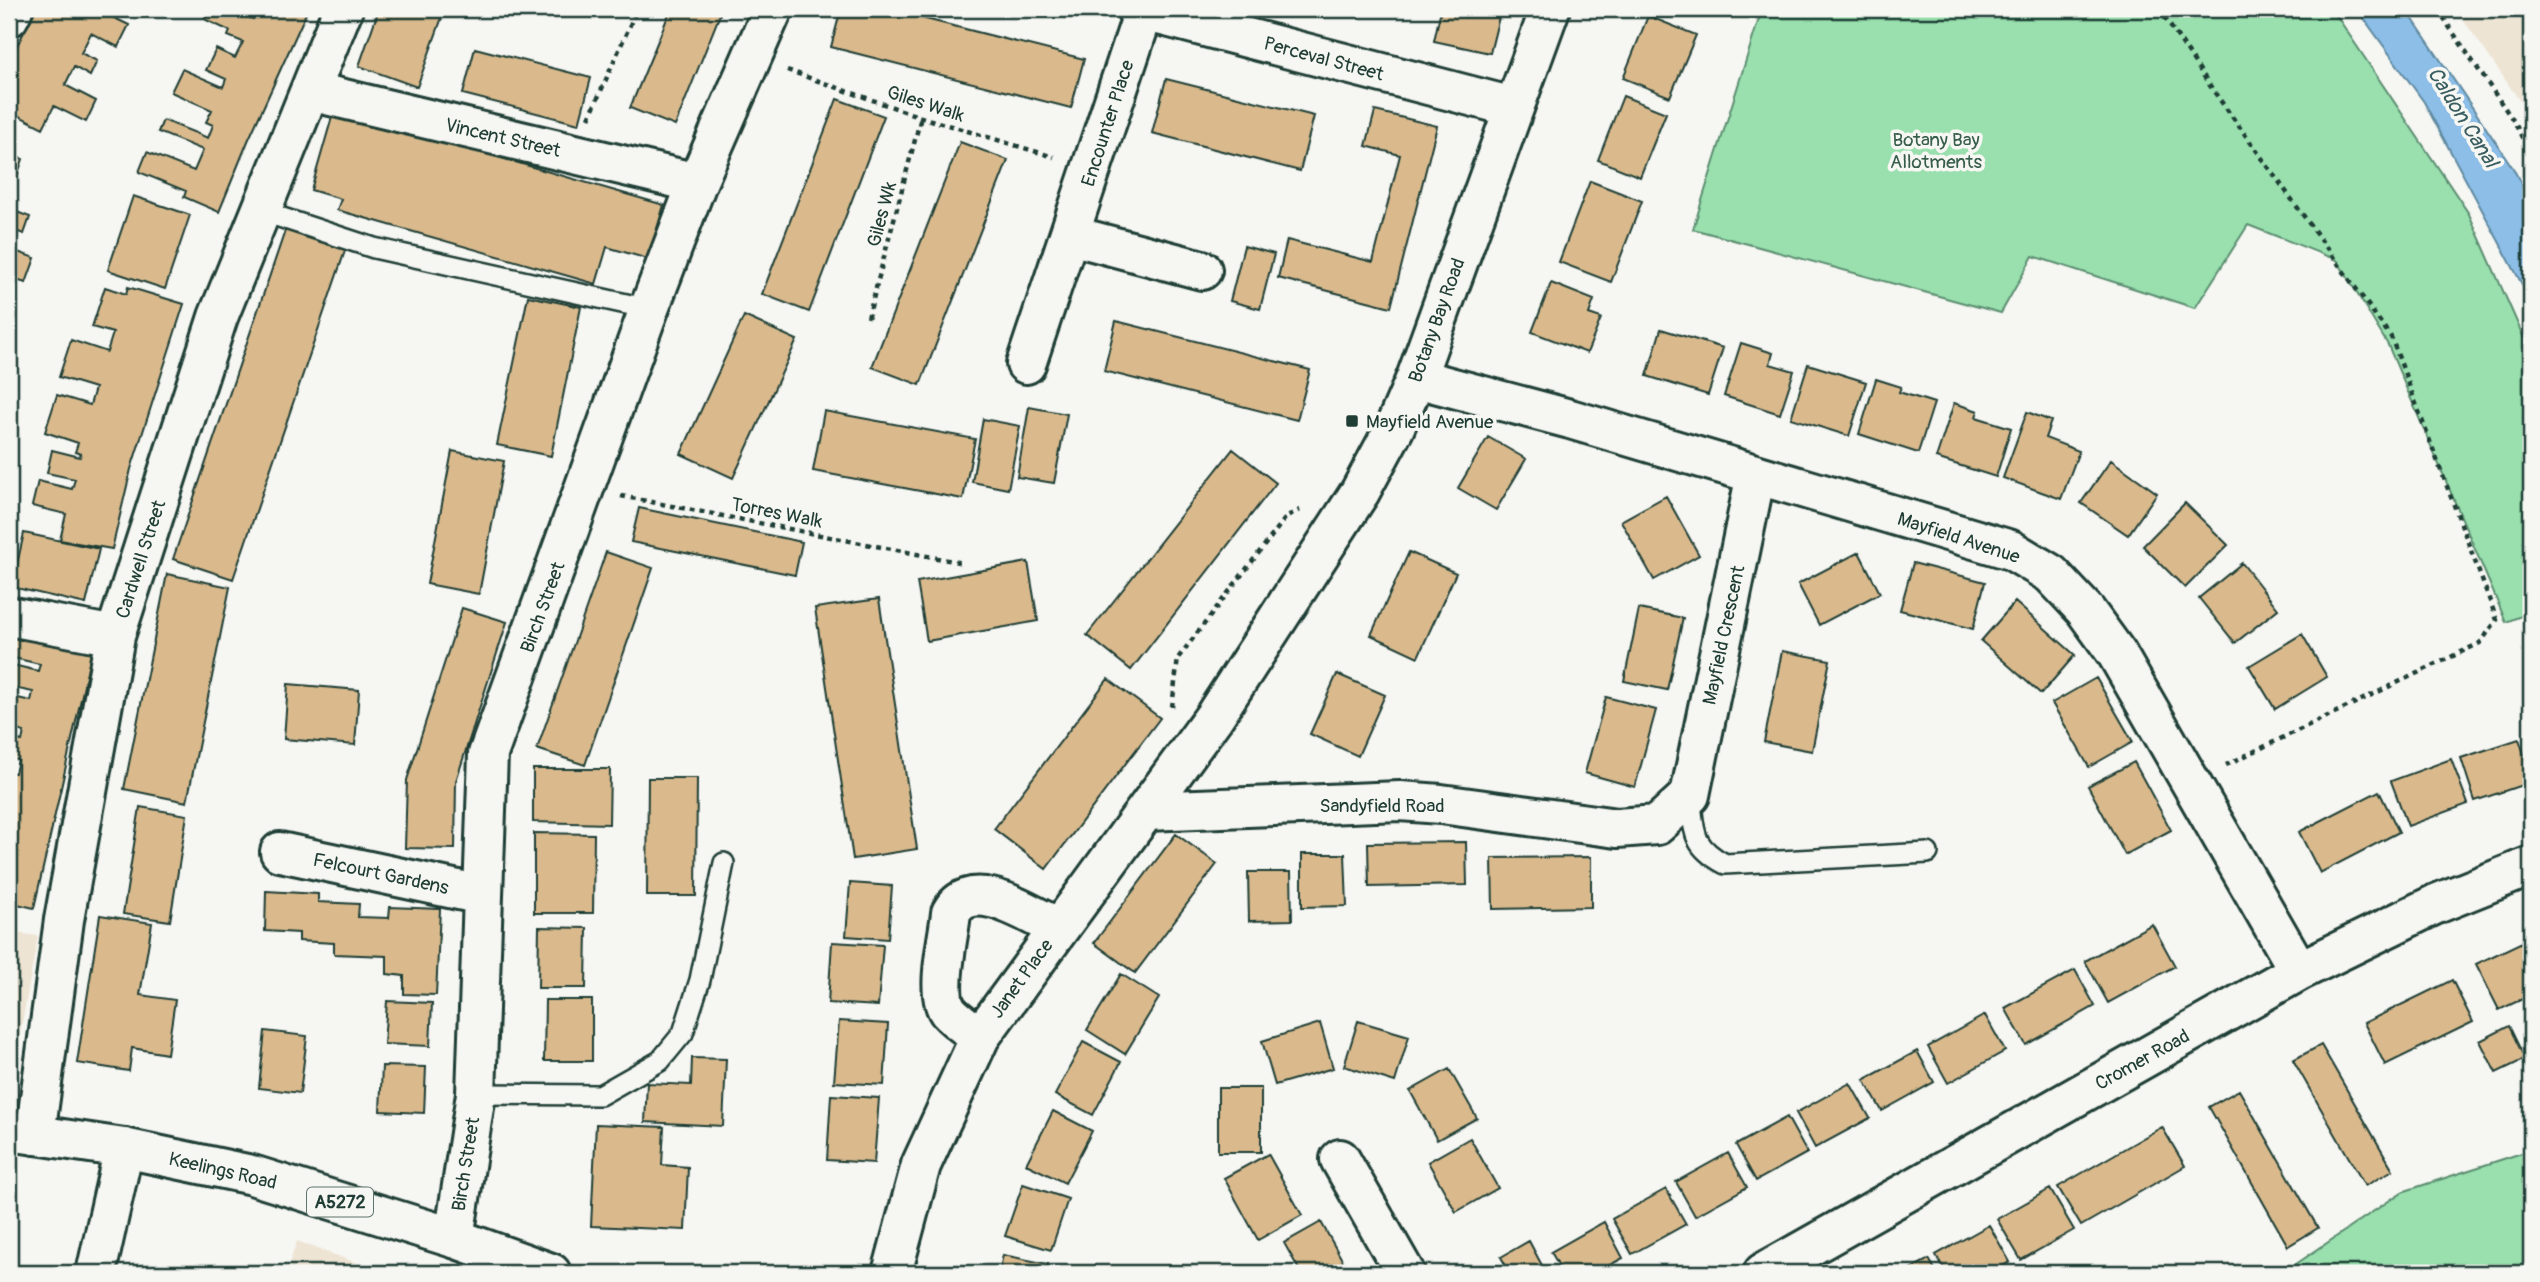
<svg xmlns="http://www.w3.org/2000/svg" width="2540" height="1282" viewBox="0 0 2540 1282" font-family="Pangolin,sans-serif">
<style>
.built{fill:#eee4d4}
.green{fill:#99e0ae;stroke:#5c8e71;stroke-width:2}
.water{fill:#8cbee8;stroke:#608aa0;stroke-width:2}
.building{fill:#daba8d;stroke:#1f3d34;stroke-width:2}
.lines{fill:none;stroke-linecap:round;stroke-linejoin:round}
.lane-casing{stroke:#1f3d34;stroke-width:24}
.street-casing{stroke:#1f3d34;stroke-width:44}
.primary-casing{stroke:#1f3d34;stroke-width:44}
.path{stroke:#1f3d34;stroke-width:4.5;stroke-dasharray:5 5;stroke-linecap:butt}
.lane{stroke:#f6f6f2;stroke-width:19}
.street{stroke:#f6f6f2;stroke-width:38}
.primary{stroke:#f6f6f2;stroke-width:38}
.poi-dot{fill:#1f3d34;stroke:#f6f6f2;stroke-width:2.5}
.labels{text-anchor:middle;stroke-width:7;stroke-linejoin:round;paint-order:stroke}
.shield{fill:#f6f6f2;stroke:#60746d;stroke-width:2}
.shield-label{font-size:18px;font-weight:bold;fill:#1f3d34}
.street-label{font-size:19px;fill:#1f3d34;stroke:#f6f6f2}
.park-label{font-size:19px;fill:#375e4c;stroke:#f6f6f2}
.poi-label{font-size:19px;fill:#1f3d34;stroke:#f6f6f2;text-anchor:start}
.water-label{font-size:21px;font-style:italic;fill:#3a5d61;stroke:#f6f6f2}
</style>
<rect width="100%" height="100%" fill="#f6f6f2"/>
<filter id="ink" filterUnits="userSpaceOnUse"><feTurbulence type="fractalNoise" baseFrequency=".0143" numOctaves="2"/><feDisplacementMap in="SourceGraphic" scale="14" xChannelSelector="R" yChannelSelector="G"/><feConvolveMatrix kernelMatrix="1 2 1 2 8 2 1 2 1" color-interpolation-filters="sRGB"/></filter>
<g filter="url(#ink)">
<path class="built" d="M2456 9H2531V118V117Z
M9 932 38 936 11 1083H9Z
M297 1241 384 1273H286Z"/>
<path class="green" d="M1762 9H2332L2469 214 2531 354V612L2506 622 2388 345 2337 260 2248 225 2195 308 2033 256 2001 313 1693 229Z
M2531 1150V1273H2283L2402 1192Z"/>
<path class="water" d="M2357 9H2406L2513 168 2531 203V301L2424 102Z"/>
<path class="building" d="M36 9H104L102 12 129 25 118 47 91 33 81 53 97 61 90 76 74 67 65 85 96 101 86 122 54 106 43 128 9 111V61Z
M208 9H223L253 19 258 9H308L248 141 219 212 184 197 186 191 139 172 147 152 194 171 203 150 158 132 163 120 208 138 213 125 206 122 212 110 171 92 182 69 223 87 226 79 206 70 216 49 235 58 243 42 228 36 230 31 204 19Z
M379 9H445L417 87 359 66Z
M671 9H722L675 126 630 108Z
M841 9H886L1084 59 1071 108 831 47Z
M1441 9H1501L1490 53 1434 41Z
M1687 9H1710L1707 17Z
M1648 16 1696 35 1670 97 1623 78Z
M475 48 591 78 579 124 463 94Z
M1166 79 1314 116 1300 171 1152 133Z
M1623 96 1666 113 1640 177 1598 160Z
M837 99 884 116 809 312 762 294Z
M334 110 664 205 648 259 607 247 596 284 337 210 341 199 311 190Z
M1375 111 1437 126 1391 307 1278 278 1287 240 1373 262 1400 155 1366 146Z
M960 142 1008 160 920 385 872 367Z
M9 154 23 159 9 199Z
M1590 181 1642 201 1611 282 1559 262Z
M133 196 190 215 165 289 108 270Z
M9 209 30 217 24 234 9 229Z
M287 225 347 245 233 579 173 559Z
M1244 246 1274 254 1260 309 1230 301Z
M9 249 35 258 26 283 9 278Z
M1551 283 1594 300 1589 314 1601 318 1587 353 1532 332Z
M105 287 126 294 128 287 184 304 131 469 112 549 60 540 66 514 32 506 38 481 72 489 75 479 47 473 52 450 80 457 81 454 75 452 78 443 45 432 57 395 90 405 95 388 59 377 71 340 107 352 113 333 92 327Z
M528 296 581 307 551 456 497 445Z
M744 316 797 340 733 478 681 454Z
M1116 321 1310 370 1297 420 1104 371Z
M1661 329 1723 348 1708 395 1647 376Z
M1741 343 1773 353 1770 364 1794 371 1780 414 1724 396Z
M1808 364 1866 382 1849 436 1791 418Z
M1876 379 1901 387 1899 392 1934 403 1918 453 1859 434Z
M1954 403 1978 411 1976 417 2011 428 1996 477 1936 458Z
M1029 407 1067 414 1054 483 1017 477Z
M824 411 975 439 963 499 813 471Z
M2027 412 2051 421 2045 438 2079 451 2061 499 2003 478Z
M983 419 1020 426 1008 489 972 482Z
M1488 437 1526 459 1496 510 1458 488Z
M1233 449 1276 483 1131 670 1087 635Z
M452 451 504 461 479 594 427 584Z
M2111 460 2157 493 2128 535 2081 503Z
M1666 496 1699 555 1654 580 1621 521Z
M2185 503 2228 545 2185 588 2143 546Z
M639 508 802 542 795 575 631 542Z
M24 533 99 549 86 604 12 587Z
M606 552 653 568 585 765 537 749Z
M1409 552 1456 573 1418 657 1371 635Z
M1859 552 1880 593 1819 625 1798 584Z
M1028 562 1038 621 927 641 917 582Z
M1913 563 1985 582 1973 629 1900 610Z
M2242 563 2278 609 2235 643 2199 598Z
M167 574 230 587 187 802 124 789Z
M879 599 917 849 853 859 815 608Z
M2015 602 2075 655 2041 694 1981 641Z
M462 608 507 622 456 781 455 849 405 848 407 780Z
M1639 609 1683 618 1667 690 1624 681Z
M2302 634 2327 677 2275 709 2249 666Z
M23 635 92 650 34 908 9 902V772L15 773 18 760 9 758V738L22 741 24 732 9 728V696L31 701 33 692 9 687V664L38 671 40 664 9 657V637L21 640Z
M1782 651 1830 660 1812 751 1764 742Z
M1337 674 1385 695 1358 756 1310 734Z
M2096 678 2133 742 2089 767 2052 703Z
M1108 679 1160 718 1046 869 994 829Z
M288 684 359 690 355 745 284 739Z
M1606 697 1656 710 1635 787 1585 773Z
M2519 739 2531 774V782L2475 801 2461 758Z
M2451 759 2468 804 2408 826 2391 781Z
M2134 762 2171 830 2125 855 2088 786Z
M533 769H610L609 824 533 822Z
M648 778H697L696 896H647Z
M2379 791 2399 832 2320 873 2299 832Z
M140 807 187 815 170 921 123 914Z
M534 833 594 834 593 913H534Z
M1176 834 1217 864 1135 973 1094 943Z
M1466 842 1467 885 1369 887 1368 843Z
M1302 854H1345L1347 906 1302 907Z
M1591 857V907L1493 909 1492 858Z
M1248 872H1291L1292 920 1249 921Z
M850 883 892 886 888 939 846 936Z
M266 891 318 894V902L359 904 358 917 389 918 390 907 440 909 436 995 404 994V976L387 974V956L334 954V943L299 941V933L265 931Z
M100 915 152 923 140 995 175 1000 167 1054 132 1048 129 1071 77 1063Z
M2152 924 2175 966 2108 1003 2085 961Z
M539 927 587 928 586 988H538Z
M832 942 883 945 878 1006 828 1003Z
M2522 942 2531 962V995L2499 1010 2476 964Z
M2075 970 2095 1006 2026 1045 2005 1008Z
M1121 974 1159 998 1125 1054 1087 1030Z
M2452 980 2473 1022 2385 1065 2364 1023Z
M545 1000H592V1061H544Z
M387 1001 432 1003 430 1046 384 1044Z
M1985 1015 2005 1051 1948 1083 1928 1047Z
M839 1021 888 1024 884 1085 834 1082Z
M1358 1021 1409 1036 1395 1082 1344 1066Z
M1320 1023 1333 1068 1275 1085 1262 1041Z
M2509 1026 2525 1059 2496 1073 2480 1041Z
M265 1031 307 1036 300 1093 259 1088Z
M1083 1042 1121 1062 1093 1115 1055 1095Z
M2321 1045 2393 1170 2365 1186 2293 1060Z
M1917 1051 1934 1082 1882 1111 1864 1080Z
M692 1058 726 1059 723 1126 645 1122 647 1083 691 1085Z
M382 1066 426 1067 424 1113 380 1111Z
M1449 1069 1477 1118 1437 1140 1410 1091Z
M1850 1083 1870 1118 1815 1148 1796 1113Z
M1218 1088H1261V1152H1218Z
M2239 1090 2318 1228 2288 1246 2209 1107Z
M831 1095 879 1098 874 1163 827 1160Z
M1053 1111 1092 1131 1065 1183 1026 1164Z
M1787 1117 1807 1153 1756 1181 1736 1145Z
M596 1124 664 1127 662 1165 688 1167 685 1230 591 1226Z
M2162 1127 2185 1166 2081 1226 2058 1187Z
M1470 1138 1498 1188 1456 1212 1428 1162Z
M1728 1153 1747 1187 1695 1216 1676 1182Z
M1268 1154 1302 1215 1258 1240 1224 1178Z
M1023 1184 1068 1199 1051 1250 1005 1236Z
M1666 1189 1686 1224 1632 1254 1612 1219Z
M2050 1189 2074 1230 2021 1260 1997 1219Z
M1321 1222 1345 1265 1330 1273H1301L1284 1243Z
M1604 1222 1623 1258 1595 1273H1563L1551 1252Z
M1989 1225 2010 1262 1990 1273H1946L1936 1255Z
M1529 1241 1546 1273H1488L1505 1264 1501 1257Z
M1003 1255 1048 1264 1046 1273H999Z
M1929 1259 1937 1273H1903Z"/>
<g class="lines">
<g class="lane-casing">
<path id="lane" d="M261 211 374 248 649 309
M1690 795C1695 831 1690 845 1725 864L1928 853
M476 1094 600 1095 660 1061 683 1033 700 980 724 863"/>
</g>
<g class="street-casing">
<path id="street" d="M1136 9 1513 107
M9 17 13 9
M310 91 697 183
M1070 235 1202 270
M1026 364 1144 11
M1416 378 1570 419 2011 550 2051 574 2085 610 2117 654 2299 971
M9 616 115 636
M1146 811 1400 801 1441 804 1617 828 1657 825 1690 795 1756 474
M280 852 482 895
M980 1037C970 1029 957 1021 949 1012 934 994 949 936 951 913 971 874 1030 915 1058 928
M35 1135 64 920 115 636 218 317 343 9
M1340 1159 1405 1273
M454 1238 476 1094 488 754 649 309 697 183 773 9
M96 1273 124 1148
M892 1273 921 1165 980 1037 1214 717 1360 492 1394 429 1416 378 1550 9
M1763 1273 2299 971 2436 904 2531 866"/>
</g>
<g class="primary-casing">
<path id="primary" d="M9 1131 124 1148 252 1175 454 1238 551 1273"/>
</g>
<path class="path" d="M2159 9 2215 93 2391 337 2497 620 2480 643 2226 765
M2437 9 2515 123 2531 156
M787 70 921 117 1054 157
M589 118 637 9
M868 318 921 117
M621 496 963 563
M1172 707 1178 658 1287 516 1300 510"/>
<use href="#lane" class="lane"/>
<use href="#street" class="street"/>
<use href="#primary" class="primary"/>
</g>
</g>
<rect class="poi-dot" x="1345" y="414" width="14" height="14" rx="3.5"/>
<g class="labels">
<rect class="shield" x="307" y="1187.5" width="66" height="29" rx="5"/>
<g class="shield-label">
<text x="340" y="1208">A5272</text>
</g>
<g class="street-label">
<text transform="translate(1324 58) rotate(15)" y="7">Perceval Street</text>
<text transform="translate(926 103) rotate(18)" y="7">Giles Walk</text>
<text transform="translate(1107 123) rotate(-72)" y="7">Encounter Place</text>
<text transform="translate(503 137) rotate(13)" y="7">Vincent Street</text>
<text transform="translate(881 214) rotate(-75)" y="7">Giles Wk</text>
<text transform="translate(1436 320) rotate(-70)" y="7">Botany Bay Road</text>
<text transform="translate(777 512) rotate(11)" y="7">Torres Walk</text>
<text transform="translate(1959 537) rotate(18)" y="7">Mayfield Avenue</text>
<text transform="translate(140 559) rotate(-72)" y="7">Cardwell Street</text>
<text transform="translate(542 607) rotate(-70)" y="7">Birch Street</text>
<text transform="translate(1723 635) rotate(-78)" y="7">Mayfield Crescent</text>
<text x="1382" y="812">Sandyfield Road</text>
<text transform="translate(381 873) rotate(12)" y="7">Felcourt Gardens</text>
<text transform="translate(1021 978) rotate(-54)" y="7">Janet Place</text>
<text transform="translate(2142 1059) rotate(-29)" y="7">Cromer Road</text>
<text transform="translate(465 1164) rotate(-81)" y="7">Birch Street</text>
<text transform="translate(223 1170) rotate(13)" y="7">Keelings Road</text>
</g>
<g class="park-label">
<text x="1936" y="146">Botany Bay<tspan x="1936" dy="22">Allotments</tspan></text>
</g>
<g class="poi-label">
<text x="1366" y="428">Mayfield Avenue</text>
</g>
<g class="water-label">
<text transform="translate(2463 117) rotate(58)" y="7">Caldon Canal</text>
</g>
</g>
<rect width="2540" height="1282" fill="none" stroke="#f6f6f2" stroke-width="35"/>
<rect x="18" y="18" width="2505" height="1247" fill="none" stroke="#1f3d34" stroke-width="2.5" filter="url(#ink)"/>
</svg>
